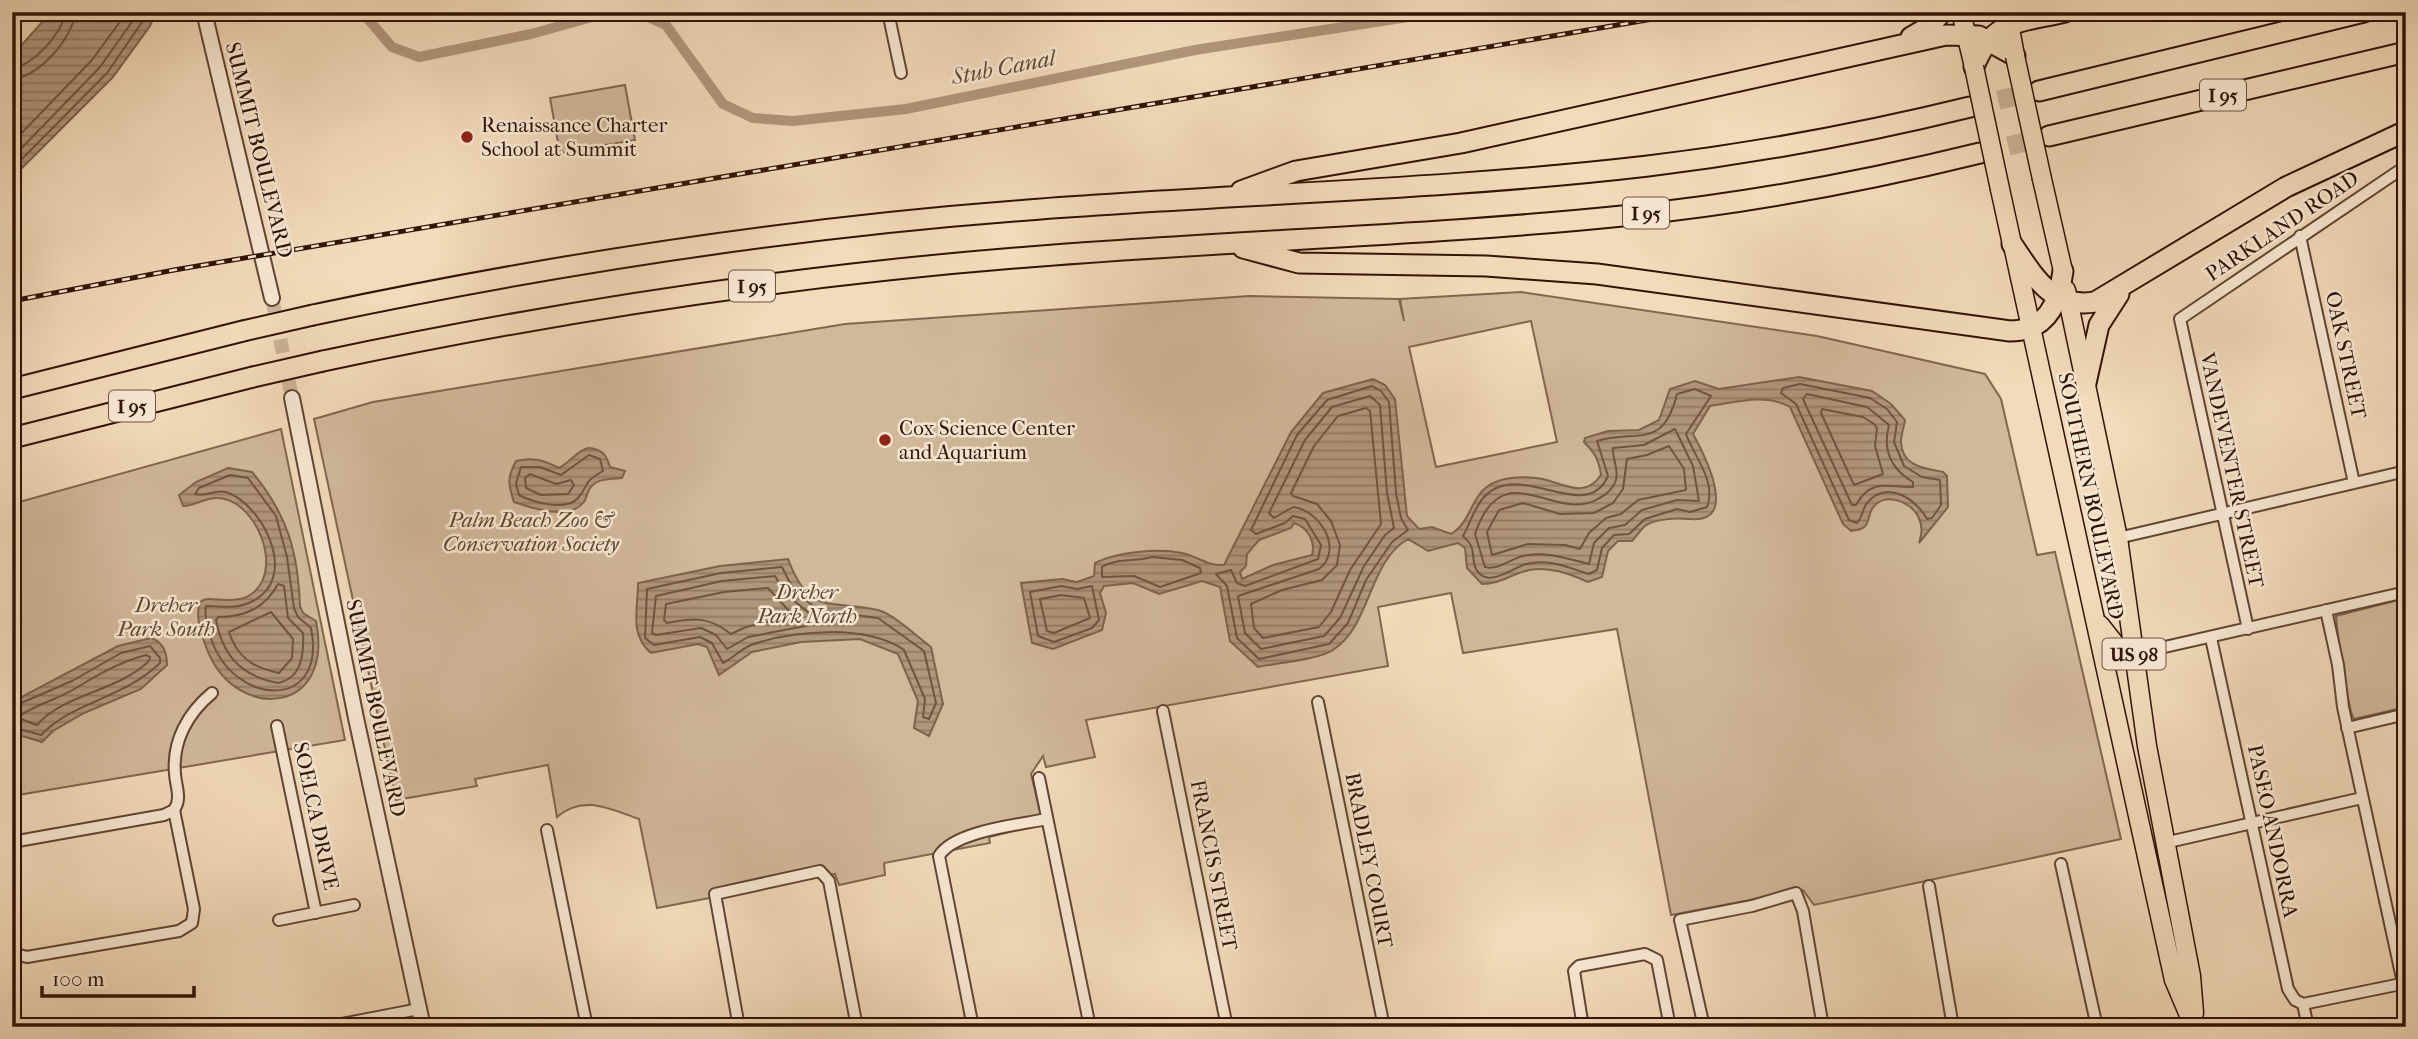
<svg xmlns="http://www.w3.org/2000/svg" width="2418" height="1039" viewBox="0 0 2418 1039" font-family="'IM FELL French Canon',serif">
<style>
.park{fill:#d1b89b;stroke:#816650;stroke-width:2;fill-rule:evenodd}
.water{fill:url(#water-rules);stroke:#7d624c;stroke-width:2;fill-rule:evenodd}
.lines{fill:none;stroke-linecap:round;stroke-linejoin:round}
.shore{stroke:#705440;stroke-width:2}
.canal{stroke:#b0967c;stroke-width:10}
.tertiary-tunnel{stroke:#cbb296;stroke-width:14;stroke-dasharray:14 7;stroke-linecap:butt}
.motorway-tunnel{stroke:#cbb296;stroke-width:19;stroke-dasharray:19 10;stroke-linecap:butt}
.minor-casing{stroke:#614532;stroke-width:14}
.tertiary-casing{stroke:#614532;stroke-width:18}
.primary-casing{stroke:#311304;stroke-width:21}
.trunk-casing{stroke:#311304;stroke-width:21}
.motorway-casing{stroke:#311304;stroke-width:23}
.minor{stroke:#f7e7d2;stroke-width:10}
.tertiary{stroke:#f7e7d2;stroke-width:14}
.primary{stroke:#f2daba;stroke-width:18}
.trunk{stroke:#f2daba;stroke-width:18}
.motorway{stroke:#f2daba;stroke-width:19}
.rail-casing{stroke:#311304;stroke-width:5}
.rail{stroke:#f7e7d2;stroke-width:2.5;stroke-dasharray:8;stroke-linecap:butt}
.trunk-bridge-casing{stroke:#311304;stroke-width:21;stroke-linecap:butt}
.motorway-bridge-casing{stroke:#311304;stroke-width:23;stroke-linecap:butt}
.trunk-bridge{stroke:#f2daba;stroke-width:18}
.motorway-bridge{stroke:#f2daba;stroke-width:19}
.poi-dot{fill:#8f2418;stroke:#f7e7d2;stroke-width:2.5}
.labels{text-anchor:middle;stroke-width:5;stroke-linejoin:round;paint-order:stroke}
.shield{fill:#f7e7d2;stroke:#6c5342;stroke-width:2}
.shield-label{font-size:19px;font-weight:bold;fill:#311304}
.poi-label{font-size:21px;fill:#311304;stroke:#f7e7d2;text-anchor:start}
.street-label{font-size:21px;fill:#311304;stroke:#f7e7d2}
.park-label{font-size:21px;font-style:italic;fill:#614531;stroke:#f7e7d2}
.water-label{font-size:23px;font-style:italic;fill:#644734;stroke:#f7e7d2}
</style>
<defs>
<pattern id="water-rules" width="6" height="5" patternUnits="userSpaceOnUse" patternTransform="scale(1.75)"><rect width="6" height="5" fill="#b0967c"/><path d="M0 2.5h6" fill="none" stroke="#907963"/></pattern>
</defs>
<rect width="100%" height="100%" fill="#f2daba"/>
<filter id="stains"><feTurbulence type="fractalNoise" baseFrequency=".00286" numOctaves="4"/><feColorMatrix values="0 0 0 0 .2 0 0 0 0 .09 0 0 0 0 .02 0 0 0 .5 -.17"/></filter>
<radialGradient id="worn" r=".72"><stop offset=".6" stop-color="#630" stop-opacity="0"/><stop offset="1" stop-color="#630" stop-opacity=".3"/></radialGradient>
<path class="park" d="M625 85 635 140 560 153 550 98Z
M1521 292 1817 336 1985 374 2001 399 2037 555 2055 552 2121 839 1814 905 1803 890 1671 915 1617 629 1463 653 1451 593 1378 607 1388 666 1086 720 1095 757 1046 767 1043 756 1031 774 1043 824 989 837 990 843 884 863 885 875 839 885 835 874 657 908 639 819C610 809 583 794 557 817L548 765 475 779 477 786 396 800 314 419 373 402 845 324 1249 296 1399 299 1404 321 1400 299ZM1531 321 1557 442 1436 467 1409 347Z
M281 429 345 740 12 796V504Z
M2406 598V707L2354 719C2348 711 2337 631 2336 616Z"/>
<path class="water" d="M51 12H156L150 26 113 77 12 178V56Z
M1799 377 1872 391 1891 404 1905 420C1904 427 1901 435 1901 442 1902 467 1925 468 1943 472L1947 476 1948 507 1919 543C1922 533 1923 526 1918 516 1910 501 1883 491 1872 509 1869 514 1869 521 1866 525 1863 530 1857 530 1851 531L1843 524 1790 407C1766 393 1736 402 1710 406L1693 434C1704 454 1741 525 1689 519 1676 518 1659 518 1646 525 1641 529 1636 537 1632 541H1618L1608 551 1602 577 1588 582C1570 574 1550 566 1529 570 1512 574 1500 584 1482 584L1467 568 1465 548 1458 543 1428 551 1408 539C1368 562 1371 626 1333 650 1318 660 1276 663 1258 667L1230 641 1220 587 1202 581 1159 594 1133 583 1104 586 1100 593 1106 613 1102 630 1053 649 1032 643 1021 583 1062 579 1077 582 1094 576 1095 563C1116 552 1158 548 1182 553 1197 556 1207 566 1224 565L1291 432 1323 393 1373 379 1385 385 1395 399 1407 516 1419 529 1432 527 1451 534C1476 519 1468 487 1505 479 1518 476 1531 477 1543 479 1564 484 1585 499 1601 475 1599 460 1595 453 1584 442L1585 438 1608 431 1639 430 1659 420 1670 389 1695 381 1719 389ZM1294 523C1307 527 1316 541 1312 555L1273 565 1242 579 1240 572 1246 566 1247 554 1259 540 1291 528Z
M588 448C602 449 606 454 610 467L625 471 622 478C612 479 598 478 591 487 587 491 587 498 584 502 569 521 532 508 514 502 508 485 507 477 516 461 533 457 543 460 559 468 571 462 575 452 588 448Z
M228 468 252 472C287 514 298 551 300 606L303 613 316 621C335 714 239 722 209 654 204 642 194 616 200 603 205 591 242 613 260 585 279 555 251 499 218 498 206 497 195 506 183 506L179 495 196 482Z
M788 559C810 617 829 599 878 610 895 615 916 636 931 647L943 704 929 736 914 728 918 701 898 654 860 639 801 642 752 652 719 675 707 647 698 644 651 653C629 634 638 610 638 583L720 566Z
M151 638C163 642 167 653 167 665L141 689 84 713 53 731 42 742 12 733V702L118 646Z"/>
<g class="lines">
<path class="shore" d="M12 68C32 67 64 32 65 12
M12 79C38 78 74 37 75 12
M12 143 92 60 127 12
M12 158 100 67 139 12
M12 169 107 73 149 12
M1800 384 1870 398 1887 409 1897 422 1894 442 1904 466 1922 477 1940 480 1941 505 1932 518 1927 519C1916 499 1887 479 1867 503 1862 509 1863 517 1857 523L1849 520 1796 404 1781 393 1783 388Z
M1372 386 1381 391 1389 402 1396 493 1401 518 1408 530 1392 542 1366 580 1348 623 1329 644 1259 659 1237 638 1227 586 1216 574 1231 570 1237 583 1245 586 1318 559 1321 545 1305 519 1293 516 1285 523 1256 534 1251 530 1297 435 1327 400Z
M1695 389 1711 396 1686 434C1694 456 1717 482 1707 507L1690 512 1677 509 1645 519 1629 534 1614 535 1602 548 1597 570 1589 574C1569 568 1548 558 1526 564 1513 568 1492 585 1480 574 1470 565 1476 554 1470 544 1469 541 1465 539 1463 536 1470 524 1474 508 1484 497 1520 458 1586 526 1608 476L1597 441C1637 429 1663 451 1677 394Z
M1807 394 1867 407 1889 425C1882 451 1891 469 1913 482V487C1890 488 1871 477 1856 505H1852L1803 399Z
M1370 396 1380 405 1387 493 1394 528 1385 535 1364 566 1340 618 1324 636 1261 649 1245 633 1238 596 1319 569C1344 550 1320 510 1293 507L1274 518 1269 513 1305 440 1332 407Z
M1366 408 1370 411 1381 524 1350 570 1331 612 1319 627 1263 638 1254 628 1251 604 1282 590 1322 580 1337 565 1340 545 1331 521 1317 504 1293 496 1291 493 1314 446 1338 416Z
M1822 409 1863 417 1874 424 1877 428 1875 446 1883 474 1854 485 1821 413Z
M1675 429 1693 466 1699 501 1677 500 1642 510 1625 525 1609 528 1594 543 1589 564C1568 559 1550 552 1528 555 1513 556 1500 571 1485 567L1475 534C1503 451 1554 524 1598 499 1606 495 1613 489 1616 480 1619 469 1612 458 1613 448L1644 445Z
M1669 446 1684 469 1686 490 1638 500 1621 514 1606 518 1589 533 1580 549 1565 545 1528 544 1492 555 1487 532 1499 510 1523 503 1560 514 1594 513 1613 503 1623 489 1627 459 1647 455Z
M589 455 600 459 603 471C582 483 591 482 578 498 566 512 532 502 519 495L516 484 521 467H540L561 475Z
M530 474 556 484 571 480 574 485 568 494 541 495 526 488 525 478Z
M230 475 248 478 276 516 287 557 294 608 298 617 311 628C328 713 232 706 211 638 208 628 204 617 206 606 223 606 236 610 253 601 298 578 265 510 231 494 218 487 206 498 195 494L199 488Z
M1152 557 1182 560 1200 568 1201 573 1160 587 1134 576 1102 577V567C1117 558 1135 562 1152 557Z
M782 567 792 587 817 610 878 618 924 651 936 703 929 719 923 717 925 699 904 650C866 624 793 630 751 645 741 649 733 658 723 663L712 643 700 637 654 645 645 638 647 589 721 573Z
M775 576 786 594 816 619V624L748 637 727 649 716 635 701 628 656 635 652 633 656 596 722 581Z
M278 584 284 586 288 618 303 633C304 654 302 678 278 683 242 676 223 657 216 620L218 617C245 617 265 608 278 584Z
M1061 586 1077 589 1092 586 1099 620 1092 628 1054 642 1038 636 1030 592Z
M768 588 790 612 789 617 746 627 731 634C709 617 695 617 667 623L664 620 666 604 724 592Z
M1061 595 1084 598 1090 618 1054 633 1047 631 1040 599Z
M271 612 293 639 292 658 279 673C253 668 237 657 229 632Z
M146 655 150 657 149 661C117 692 63 694 37 725L21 719V715C39 703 59 699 76 688 99 674 120 662 146 655Z
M12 707 72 681 121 653 150 646 160 658V663C121 700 76 700 41 735L12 727"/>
<path class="canal" d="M362 12 392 47 419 57 531 34 610 12
M617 12 641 14 666 25 723 104 753 118 793 121 906 109 1195 50 1440 12"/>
<path class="tertiary-tunnel" d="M272 298 292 398"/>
<path class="motorway-tunnel" d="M1970 107 2038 91
M1980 153 2049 136"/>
<g class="minor-casing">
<path id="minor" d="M888 12 901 73
M2300 236 2354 483
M2118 538 2406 471
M2326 610 2338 665 2343 707 2403 983
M2248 629 2180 319 2406 166
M2211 638 2288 989 2295 1000 2303 1004 2308 1027
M2134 654 2406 592
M1318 702 1384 1027
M1163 711 1227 1027
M277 726 316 913
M2347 728 2406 714
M1039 778 1090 1027
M547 830 587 1027
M12 842 164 815 174 810
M2164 843 2362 798
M2061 864 2097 1027
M1929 886 1953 1027
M279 920 354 905
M12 953 27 957 179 931 192 923 194 909 174 810C182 798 176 788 175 774 172 741 188 713 212 693
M2303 1004 2406 983
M326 1027 419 1009
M739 1027 715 894 820 871 829 881 857 1027
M973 1027 939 856C954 831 1018 825 1047 819
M1583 1027 1574 971 1579 966 1645 954 1657 960 1670 1027
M1704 1027 1680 920 1752 906 1796 893 1803 911 1823 1027"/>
</g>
<g class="tertiary-casing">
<path id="tertiary" d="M204 12 272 298
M292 398 356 718 423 1027"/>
</g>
<g class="primary-casing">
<path id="primary" d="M2014 250 2174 980 2194 1027
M2066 290 2118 538 2147 746 2191 976 2194 1013
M2100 625 2119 649 2134 654"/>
</g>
<g class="trunk-casing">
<path id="trunk" d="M1961 12 1974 67
M2007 12 2015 56
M2042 179 2063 271
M2000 189 2012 244"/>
</g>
<g class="motorway-casing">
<path id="motorway" d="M1911 37 1930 26 1942 12
M1974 67C1992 19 2020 23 2065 12
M2039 91 2364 12
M2049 136 2406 52
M1241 191 1296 171 1461 143 1946 35 1979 36 2015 56
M2012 244C2034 276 2051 309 2095 302L2286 187 2406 131
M1243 248 1299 263 1486 266 1597 274 2010 331C2047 331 2059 303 2063 271
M313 315C549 265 787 228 1028 210 1234 194 1442 190 1648 166 1756 153 1864 133 1970 107
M323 361C564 310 808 273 1054 255 1247 240 1440 235 1632 215 1749 203 1866 181 1980 153
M2086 383 2099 325 2119 294
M12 389 243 331
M12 438 253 377"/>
</g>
<use href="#minor" class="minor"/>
<use href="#tertiary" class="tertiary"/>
<use href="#primary" class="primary"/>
<use href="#trunk" class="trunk"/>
<use href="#motorway" class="motorway"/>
<g class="rail-casing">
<path id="rail" d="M12 301 174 270 1694 12"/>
</g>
<use href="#rail" class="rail"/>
<g class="trunk-bridge-casing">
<path id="trunk-bridge" d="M2015 56 2042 179
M1974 67 2000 189"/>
</g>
<g class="motorway-bridge-casing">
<path id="motorway-bridge" d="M243 331 313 315
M253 377 323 361"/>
</g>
<use href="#trunk-bridge" class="trunk-bridge"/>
<use href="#motorway-bridge" class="motorway-bridge"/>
</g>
<g class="poi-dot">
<circle cx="467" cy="137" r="7"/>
<circle cx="885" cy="440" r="7"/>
</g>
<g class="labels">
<g class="shield">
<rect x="2200" y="79.5" width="46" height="31" rx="5"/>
<rect x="1623" y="197.5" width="46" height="31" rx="5"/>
<rect x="729" y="270.5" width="46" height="31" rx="5"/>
<rect x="109" y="390.5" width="46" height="31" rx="5"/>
<rect x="2102.5" y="638.5" width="63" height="31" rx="5"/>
</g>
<g class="shield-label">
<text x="2223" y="102">I 95</text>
<text x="1646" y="220">I 95</text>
<text x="752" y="293">I 95</text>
<text x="132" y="413">I 95</text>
<text x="2134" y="661">US 98</text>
</g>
<g class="poi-label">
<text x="481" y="132">Renaissance Charter<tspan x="481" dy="24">School at Summit</tspan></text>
<text x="899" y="435">Cox Science Center<tspan x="899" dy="24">and Aquarium</tspan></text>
</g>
<g class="street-label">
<text transform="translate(259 150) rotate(76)" y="7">SUMMIT BOULEVARD</text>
<text transform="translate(2282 226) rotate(-34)" y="7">PARKLAND ROAD</text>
<text transform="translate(2346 355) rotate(78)" y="7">OAK STREET</text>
<text transform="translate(2232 470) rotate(78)" y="7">VANDEVENTER STREET</text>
<text transform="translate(2091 496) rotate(78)" y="7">SOUTHERN BOULEVARD</text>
<text transform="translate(376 708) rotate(78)" y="7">SUMMIT BOULEVARD</text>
<text transform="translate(316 816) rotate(78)" y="7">SOELCA DRIVE</text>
<text transform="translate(2273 831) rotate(78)" y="7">PASEO ANDORRA</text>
<text transform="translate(1369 860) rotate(79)" y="7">BRADLEY COURT</text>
<text transform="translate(1214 865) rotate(79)" y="7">FRANCIS STREET</text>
</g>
<g class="park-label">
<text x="531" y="527">Palm Beach Zoo &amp;<tspan x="531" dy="24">Conservation Society</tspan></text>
<text x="807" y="599">Dreher<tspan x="807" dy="24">Park North</tspan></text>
<text x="166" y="612">Dreher<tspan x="166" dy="24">Park South</tspan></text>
</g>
<g class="water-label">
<text transform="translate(1003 67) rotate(-11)" y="8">Stub Canal</text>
</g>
</g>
<rect width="2418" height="1039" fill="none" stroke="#f2daba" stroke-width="42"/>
<rect x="14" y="14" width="2390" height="1011" fill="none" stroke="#311304" stroke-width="3.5"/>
<rect x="21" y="21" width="2376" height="997" fill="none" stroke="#311304" stroke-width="2"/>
<path d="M42 986v10h152v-10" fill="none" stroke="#311304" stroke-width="3.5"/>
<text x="52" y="986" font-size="21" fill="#311304" stroke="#f7e7d2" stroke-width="5" paint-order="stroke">100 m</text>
<rect width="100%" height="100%" filter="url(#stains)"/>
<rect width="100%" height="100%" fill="url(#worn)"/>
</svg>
